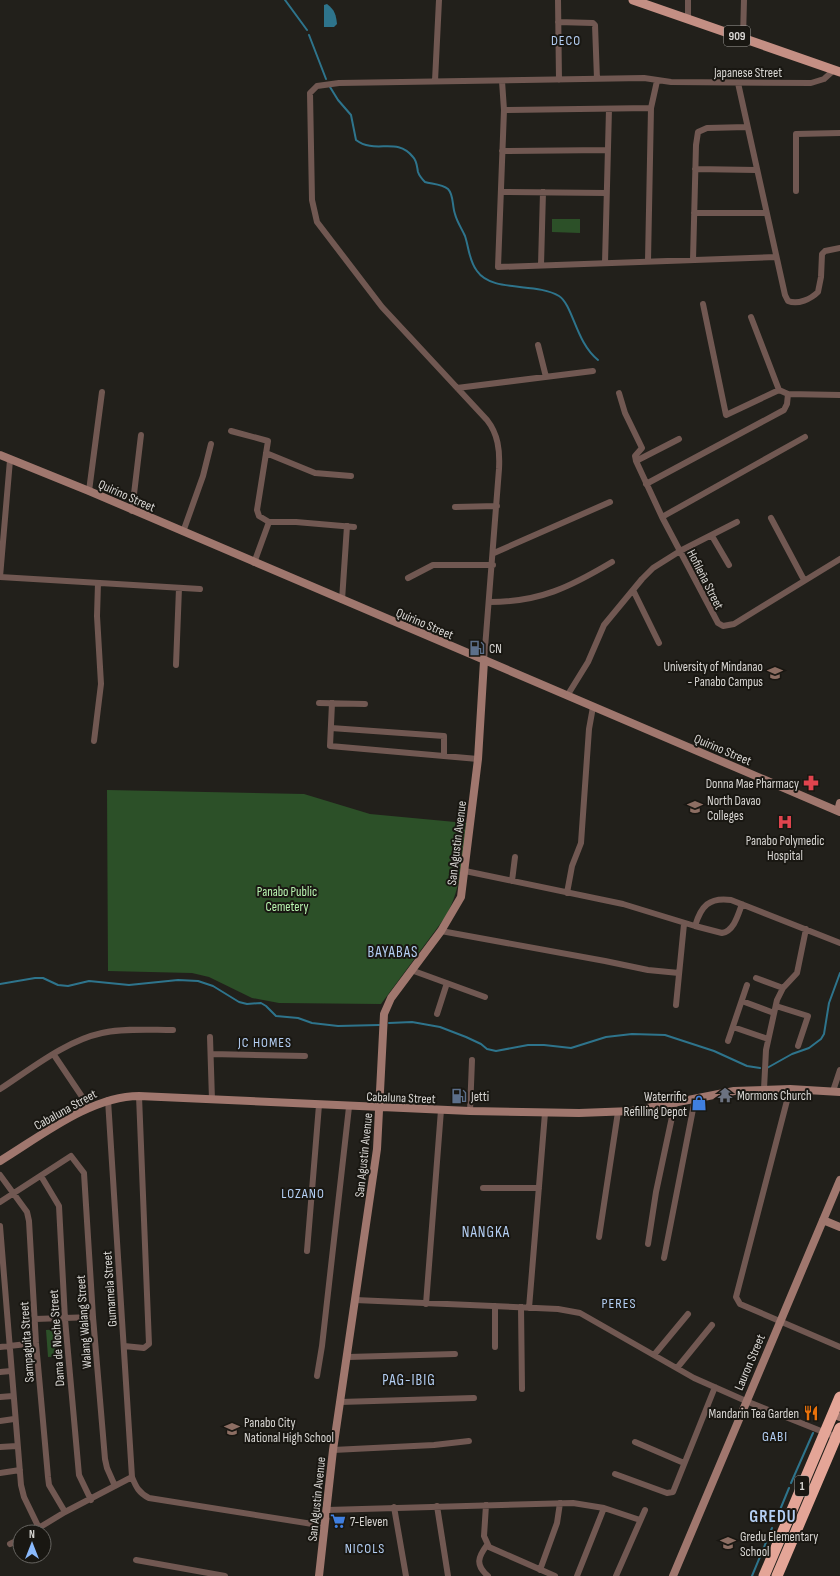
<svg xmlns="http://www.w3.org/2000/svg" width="840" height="1576" viewBox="0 0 840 1576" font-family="'Sofia Sans Condensed',sans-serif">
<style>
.green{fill:#2c5028}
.water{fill:#2e748c}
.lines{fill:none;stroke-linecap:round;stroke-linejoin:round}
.stream{stroke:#2e748c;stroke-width:2}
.street{stroke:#715852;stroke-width:6}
.secondary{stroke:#a0776e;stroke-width:8}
.primary{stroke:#c48f84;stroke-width:9}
.highway{stroke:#e4a597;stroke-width:11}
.labels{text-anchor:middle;stroke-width:4;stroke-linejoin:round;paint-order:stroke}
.shield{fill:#191712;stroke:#9f9d9a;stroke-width:1}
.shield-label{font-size:12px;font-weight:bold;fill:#d9d7d4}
.street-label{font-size:13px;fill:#d9d7d4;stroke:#191712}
.poi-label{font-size:13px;fill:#d9d7d4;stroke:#191712;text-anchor:start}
.park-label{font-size:13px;fill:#b8f4b0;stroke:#191712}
.neighbourhood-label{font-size:14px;letter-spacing:1px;fill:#b4cff4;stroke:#191712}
.quarter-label{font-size:15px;letter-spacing:1px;fill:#b4cff4;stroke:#191712}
.district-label{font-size:17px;font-weight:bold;letter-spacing:1px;fill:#b4cff4;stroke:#191712}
</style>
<rect width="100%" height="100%" fill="#22201b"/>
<path class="green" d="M552 219H580V233L552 232Z
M107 790 304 794 370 814 466 823C463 855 462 887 446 916L381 1004 279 1003 252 998 209 977 192 973 108 971Z
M61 1329 63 1356 48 1357 46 1330Z"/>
<path class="water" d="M327 4C335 10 336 15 337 24L334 27H324V5Z"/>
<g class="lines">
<path class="stream" d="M285 0 307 30
M309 35 326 79
M330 87 338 100 351 115 356 140C376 155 396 136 413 157 417 161 417 167 418 172 419 175 422 179 425 182 431 184 442 184 448 189 454 195 452 206 455 214 457 222 462 229 465 236 469 248 469 261 477 271 492 293 536 282 559 296 573 305 576 343 598 360
M0 984 35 978H43L58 985 68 986 89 981 129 985 178 980 198 981 213 986 239 1002 247 1004 261 1003 266 1006 276 1016 298 1018 312 1023 338 1026 379 1025
M389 1023 412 1022 440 1027 466 1037 481 1044 487 1049 496 1051 528 1045H544L571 1048 606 1037 632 1034 665 1035 714 1051 747 1066 760 1068
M767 1068 792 1054 809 1048 821 1039 824 1034 829 1003 840 973
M791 1483 813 1433
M775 1522 789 1488
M752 1576 772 1528"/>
<path class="street" d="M558 0 559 80
M688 0V19
M558 22 593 23 595 25 597 79
M743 38 744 0
M435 81 439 0
M502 81 504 110 498 267 776 257
M738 83 785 295 788 301C798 305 811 299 818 292L821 277 822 254 825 251 840 248
M504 110 651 108
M502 151 608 150
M695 169 756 170
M796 191V134L840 133
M501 192 606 193
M694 213H766
M693 260 696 145 698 132 707 128 747 127
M648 261 651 108 657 81
M605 263 609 109
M541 265 543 192
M703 304 726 415 779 390 788 394 840 395
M751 317 779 390
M538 345 546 377
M457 388 593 371
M619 393 625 413 642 448 635 456 636 461 662 517 718 623 723 626 734 624 840 559
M231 431 268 441 257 510 259 516 269 522H296L354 527
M266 453 315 473 351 476
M636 461 679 439
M646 484 784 410 787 404 788 394
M89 491 102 392
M455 507 497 506
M132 511 141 435
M662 517 805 437
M771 518 804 580
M183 532 203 476 211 444
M712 536 729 565
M494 553 610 502
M254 563 269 522
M0 577 200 589
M0 577 10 460
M408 578 433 565H493
M633 590 659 643
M342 600 347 526
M490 602C540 602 570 587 612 562
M484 661 499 469C500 450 498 434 487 420L382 307 317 222 312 200 310 93 317 86 339 83 644 78 671 82 811 83 824 79 834 70
M176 665 179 588
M567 696 588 662 604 625 642 579 653 568 680 551 737 522
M319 703 365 704
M332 703 330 746 478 759
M331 728 444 736V756
M94 741 101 684 97 616 98 583
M465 871 623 904 695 926C701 906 709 897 731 900L840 943
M512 881 515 857
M567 893 572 866 581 843 589 729 593 707
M695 926 722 933C734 931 738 915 742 904
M441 931 605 961 648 970 679 973
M411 970 485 997
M756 978 783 988
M742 1001 774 1013
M676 1005 684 924
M776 1006 808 1016 798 1046
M437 1014 447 983
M733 1027 768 1039
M210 1037 212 1100
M728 1041 747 985
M211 1054 305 1056
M54 1055 89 1107
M0 1089C31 1069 65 1041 102 1033 125 1028 150 1030 173 1030
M764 1089 766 1050 777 1000 783 988 797 973 806 929
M790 1089 736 1297 740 1304 840 1347
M833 1091 840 1070
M108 1100 132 1477C136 1487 139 1493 149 1498L325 1526
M470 1111 472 1060
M0 1175 27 1212 29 1221 36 1343 48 1477 49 1485 65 1512
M41 1176 59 1206 65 1319 79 1475 91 1500
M483 1188H539
M0 1202 71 1156 84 1173 93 1317 105 1459 107 1468 115 1486
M0 1226 21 1485 24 1497 39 1528
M599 1237 618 1112
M648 1244 656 1192 675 1103
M307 1251 319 1105
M664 1258 695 1099
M355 1300 558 1309 580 1313 694 1378 746 1401 836 1437
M426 1304 441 1110
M521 1307 522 1389
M529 1308 545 1113
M35 1319 93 1317
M124 1346 144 1348 149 1344 139 1096
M0 1347 36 1343
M495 1347V1306
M654 1355 688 1314
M348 1357 455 1354
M677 1368 712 1325
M0 1372 11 1371
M317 1376 322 1346 349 1107
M0 1397 13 1396
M340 1402 474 1398
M0 1421 14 1419
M635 1442 684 1463
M0 1447 17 1446
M333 1450 434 1445 469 1441
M0 1473 20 1470
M615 1474 667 1493 673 1492 715 1387
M486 1505 484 1536 489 1547 555 1576
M437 1506 448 1576
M394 1507 406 1576
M327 1510 573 1503 604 1508 640 1520
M32 1532 65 1512 132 1477
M10 1544 20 1539
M487 1545C478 1557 475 1565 488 1576
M136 1560 225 1576
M540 1570 557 1523 560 1503
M577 1576 604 1508
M616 1576 645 1510"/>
<path class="secondary" d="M0 455 89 491 840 812
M838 811 840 803
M0 1161C41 1136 91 1096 139 1096L470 1111 579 1113 632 1111 734 1091 790 1089 840 1092
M823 1220 840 1227
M833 1414 840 1417
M319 1576 333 1450 377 1149 384 1014 391 998 441 931 461 897 478 759 484 661
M673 1576 840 1180"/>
<path class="primary" d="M633 0 840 72"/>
<path class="highway" d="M764 1576 840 1397
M777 1576 840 1428"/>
</g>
<defs>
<g id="fuel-bare" transform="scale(1.2)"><path d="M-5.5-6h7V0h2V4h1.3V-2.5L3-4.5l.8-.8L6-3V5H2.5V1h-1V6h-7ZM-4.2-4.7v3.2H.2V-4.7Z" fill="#5c6f8a" stroke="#191712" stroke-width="2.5" paint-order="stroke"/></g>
<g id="university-bare" transform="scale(1.2)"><path d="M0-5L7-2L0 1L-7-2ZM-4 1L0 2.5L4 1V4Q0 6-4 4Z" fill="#8d6e63" stroke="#191712" stroke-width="2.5" paint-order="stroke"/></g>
<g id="pharmacy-bare" transform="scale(1.2)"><path d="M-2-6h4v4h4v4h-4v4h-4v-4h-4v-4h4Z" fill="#e0444e" stroke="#191712" stroke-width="2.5" paint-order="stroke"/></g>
<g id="hospital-bare" transform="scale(1.2)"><path d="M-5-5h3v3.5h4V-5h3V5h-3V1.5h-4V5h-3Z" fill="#e0444e" stroke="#191712" stroke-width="2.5" paint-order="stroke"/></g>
<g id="temple-bare" transform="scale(1.2)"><path d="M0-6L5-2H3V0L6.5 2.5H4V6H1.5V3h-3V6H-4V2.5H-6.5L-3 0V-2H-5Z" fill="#6b7280" stroke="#191712" stroke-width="2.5" paint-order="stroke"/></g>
<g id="shop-bare" transform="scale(1.2)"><path d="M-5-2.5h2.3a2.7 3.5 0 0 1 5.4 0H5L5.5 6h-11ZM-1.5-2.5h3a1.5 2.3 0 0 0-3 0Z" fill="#3f7fe0" stroke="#191712" stroke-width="2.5" paint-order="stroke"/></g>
<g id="restaurant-bare" transform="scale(1.2)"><path d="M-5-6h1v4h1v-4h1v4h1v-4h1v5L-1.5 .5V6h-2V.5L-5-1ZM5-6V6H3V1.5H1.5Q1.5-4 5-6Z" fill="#e8710a" stroke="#191712" stroke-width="2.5" paint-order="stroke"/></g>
<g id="school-bare" transform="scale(1.2)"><path d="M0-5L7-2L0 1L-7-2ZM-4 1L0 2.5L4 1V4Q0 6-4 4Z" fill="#8d6e63" stroke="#191712" stroke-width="2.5" paint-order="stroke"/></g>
<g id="supermarket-bare" transform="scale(1.2)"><path d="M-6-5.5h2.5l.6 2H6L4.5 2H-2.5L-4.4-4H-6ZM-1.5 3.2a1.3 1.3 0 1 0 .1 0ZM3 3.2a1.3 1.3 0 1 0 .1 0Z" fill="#3f7fe0" stroke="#191712" stroke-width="2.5" paint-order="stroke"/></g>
</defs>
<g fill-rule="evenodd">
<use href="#fuel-bare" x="477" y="648"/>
<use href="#university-bare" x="775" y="673"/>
<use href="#pharmacy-bare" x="811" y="783"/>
<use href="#university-bare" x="695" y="807"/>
<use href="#hospital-bare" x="785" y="822"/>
<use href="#temple-bare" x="725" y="1095"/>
<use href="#fuel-bare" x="459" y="1096"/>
<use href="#shop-bare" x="699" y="1103"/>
<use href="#restaurant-bare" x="811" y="1413"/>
<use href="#school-bare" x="232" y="1429"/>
<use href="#supermarket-bare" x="338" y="1521"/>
<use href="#school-bare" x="728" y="1543"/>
</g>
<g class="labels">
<g class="shield">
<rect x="724" y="26" width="26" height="20" rx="3"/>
<rect x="795" y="1476" width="14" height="20" rx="3"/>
</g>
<g class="shield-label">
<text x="737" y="40">909</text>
<text x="802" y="1490">1</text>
</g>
<g class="street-label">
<text x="748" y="77">Japanese Street</text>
<text transform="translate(127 495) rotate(24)" y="5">Quirino Street</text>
<text transform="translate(706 579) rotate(63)" y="5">Hofileña Street</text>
<text transform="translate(425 623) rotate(23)" y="5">Quirino Street</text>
<text transform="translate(723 749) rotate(23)" y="5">Quirino Street</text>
<text transform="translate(456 843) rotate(-83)" y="5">San Agustin Avenue</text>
<text transform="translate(401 1097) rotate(2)" y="5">Cabaluna Street</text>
<text transform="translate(65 1109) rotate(-29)" y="5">Cabaluna Street</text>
<text transform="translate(363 1155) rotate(-84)" y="5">San Agustin Avenue</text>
<text transform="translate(109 1289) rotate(-94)" y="5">Gumamela Street</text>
<text transform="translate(83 1322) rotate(-94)" y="5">Walang Walang Street</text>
<text transform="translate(56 1338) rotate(-94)" y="5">Dama de Noche Street</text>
<text transform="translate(26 1342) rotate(-94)" y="5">Sampaguita Street</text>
<text transform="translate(749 1362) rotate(-67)" y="5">Lauron Street</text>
<text transform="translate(316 1499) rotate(-84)" y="5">San Agustin Avenue</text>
</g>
<g class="poi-label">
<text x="489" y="653">CN</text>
<text x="763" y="671" text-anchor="end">University of Mindanao<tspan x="763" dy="15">- Panabo Campus</tspan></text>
<text x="799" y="788" text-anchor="end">Donna Mae Pharmacy</text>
<text x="707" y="805">North Davao<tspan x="707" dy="15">Colleges</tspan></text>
<text x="785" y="845" text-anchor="middle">Panabo Polymedic<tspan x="785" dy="15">Hospital</tspan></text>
<text x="737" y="1100">Mormons Church</text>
<text x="471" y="1101">Jetti</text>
<text x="687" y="1101" text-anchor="end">Waterrific<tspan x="687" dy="15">Refilling Depot</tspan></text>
<text x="799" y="1418" text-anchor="end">Mandarin Tea Garden</text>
<text x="244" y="1427">Panabo City<tspan x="244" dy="15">National High School</tspan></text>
<text x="350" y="1526">7-Eleven</text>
<text x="740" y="1541">Gredu Elementary<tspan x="740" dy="15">School</tspan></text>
</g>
<g class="park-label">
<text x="287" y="896">Panabo Public<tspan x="287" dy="15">Cemetery</tspan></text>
</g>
<g class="neighbourhood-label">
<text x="566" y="45">DECO</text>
<text x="265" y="1047">JC HOMES</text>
<text x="303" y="1198">LOZANO</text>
<text x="619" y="1308">PERES</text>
<text x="775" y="1441">GABI</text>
<text x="365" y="1553">NICOLS</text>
</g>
<g class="quarter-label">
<text x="393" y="957">BAYABAS</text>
<text x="486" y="1237">NANGKA</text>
<text x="409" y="1385">PAG-IBIG</text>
</g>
<g class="district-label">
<text x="773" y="1522">GREDU</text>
</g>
</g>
<g transform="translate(32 1544)"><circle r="19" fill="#191712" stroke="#666460"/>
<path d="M0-3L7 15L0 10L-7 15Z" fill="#8abafc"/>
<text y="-6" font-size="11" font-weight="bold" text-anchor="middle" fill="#d9d7d4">N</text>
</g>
</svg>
